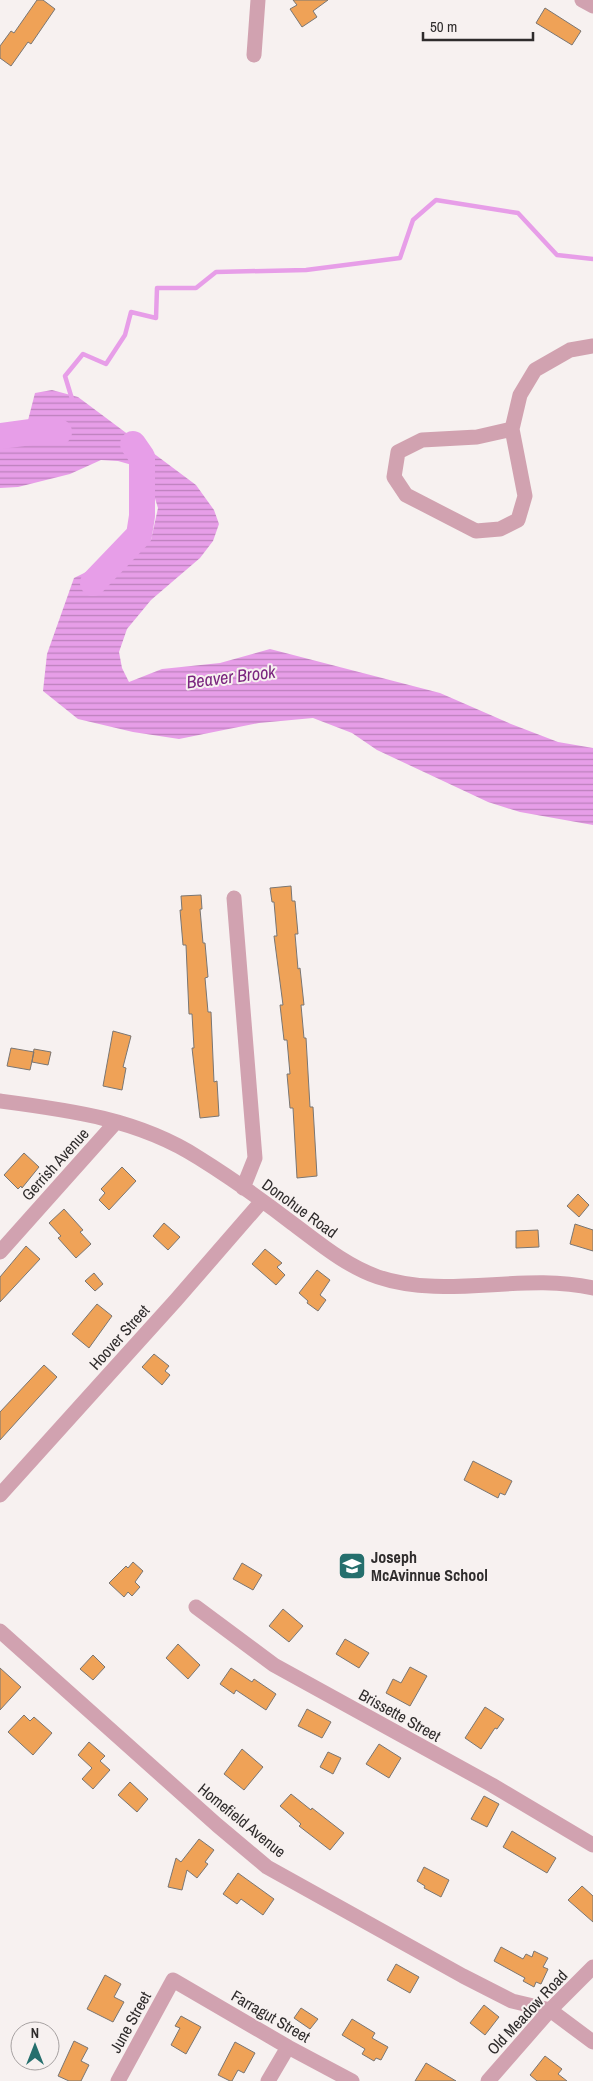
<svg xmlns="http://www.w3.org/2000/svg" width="593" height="2081" viewBox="0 0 593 2081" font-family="'Archivo Narrow',sans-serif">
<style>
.water{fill:url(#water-rules)}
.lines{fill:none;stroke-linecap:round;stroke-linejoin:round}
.stream{stroke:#e79ee8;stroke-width:4.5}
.river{stroke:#e79ee8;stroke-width:26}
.building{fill:#efa257;stroke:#7a7673}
.minor{stroke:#d1a2b0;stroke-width:15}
.labels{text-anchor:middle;stroke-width:4;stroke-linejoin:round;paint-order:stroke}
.street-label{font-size:16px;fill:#2f2c2c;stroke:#f7f1f0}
.poi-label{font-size:16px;font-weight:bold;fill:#2f2c2c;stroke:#f7f1f0;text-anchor:start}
.water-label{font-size:18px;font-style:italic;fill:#7b267f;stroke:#f7f1f0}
</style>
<defs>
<pattern id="water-rules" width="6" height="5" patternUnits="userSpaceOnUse" patternTransform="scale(1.25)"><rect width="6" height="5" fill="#e79ee8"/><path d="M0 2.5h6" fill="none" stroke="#bc81bc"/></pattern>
</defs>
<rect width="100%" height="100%" fill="#f7f1f0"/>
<path class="water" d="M52 390 78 397 196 485 214 510 219 524 213 541 200 558 151 600 127 629 119 652 122 668 129 682 162 669 220 663 270 649 440 693 511 724 558 742 593 748V825L520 812 488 802 377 750 352 733 313 718 259 723 179 739 133 732 78 719 43 691 47 654 74 578 151 540 158 508 153 492 143 476 132 465 118 461 101 460 70 474 18 487 0 488V444L8 443 25 432 35 393Z"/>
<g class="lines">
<path class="stream" d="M72 399 65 376 83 354 106 364 125 335 131 312 156 318 157 288H196L216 272 306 270 400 258 413 220 436 200 518 213 557 255 593 259"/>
<path class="river" d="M0 436 31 432H59
M93 583 139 535 142 516V457L133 444"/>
</g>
<path class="building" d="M37 0H43L55 9 31 44 28 42 11 66 0 58V46L11 31 14 33Z
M293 0H328L313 11 317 17 302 27 290 9 297 5Z
M545 8 581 31 572 45 536 23Z
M291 886 292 901H295L298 934H295L298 969 300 968 304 1005H301L304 1038H306L310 1107H313L317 1176 297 1178 293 1108H290L287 1074H290L287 1040H284L280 1005H283L274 936H277L274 902H272L270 888Z
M201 895 202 909H200L203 943H205L208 977 205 978 208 1012H211L214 1082 217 1081 219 1116 200 1118 192 1048H194L192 1014H189L186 945H183L180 910H182L181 896Z
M113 1031 131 1036 123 1067 126 1068 122 1090 103 1086Z
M11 1048 34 1052 30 1070 7 1066Z
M34 1049 51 1052 48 1065 32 1062Z
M24 1153 39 1167 22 1188 21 1186 18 1189 4 1175Z
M122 1167 136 1181 109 1210 99 1200 105 1193 101 1189Z
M578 1194 589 1205 579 1217 567 1206Z
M64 1209 83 1230 80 1232 91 1244 76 1258 58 1238 61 1236 49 1223Z
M164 1223 180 1237 168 1250 153 1236Z
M575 1224 593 1230V1251L570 1244Z
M538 1230 539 1247 516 1248V1231Z
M26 1246 40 1259 0 1302V1277Z
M265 1249 282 1263 277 1267 285 1275 276 1285 252 1264Z
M317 1270 330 1280 320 1295 326 1300 318 1311 307 1303 308 1301 299 1293Z
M94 1273 103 1284 95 1291 85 1281Z
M97 1304 112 1316 89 1348 72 1334Z
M154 1354 169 1366 165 1371 170 1375 162 1385 142 1367Z
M44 1365 57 1377 0 1440V1412Z
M473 1461 512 1481 505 1495 500 1493 498 1498 464 1480Z
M133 1562 143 1571 135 1582 140 1587 132 1596 128 1592 124 1597 109 1583 126 1566 128 1568Z
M242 1563 262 1575 253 1590 233 1579Z
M283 1609 303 1626 289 1642 269 1626Z
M345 1639 369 1653 359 1668 336 1654Z
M178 1644 200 1665 188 1679 166 1658Z
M93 1655 105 1667 93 1680 80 1669Z
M410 1667 427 1676 410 1706 386 1693 393 1679 401 1683Z
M0 1668 21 1687 0 1710Z
M231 1668 252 1682 254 1679 276 1694 266 1710 236 1690 234 1694 220 1684Z
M485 1707 504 1719 497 1729 495 1728 481 1749 465 1738Z
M307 1709 331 1722 322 1738 298 1726Z
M24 1715 30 1721 34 1717 52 1733 33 1755 8 1732Z
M89 1742 105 1756 100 1761 110 1770 93 1789 82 1779 92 1768 78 1755Z
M379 1744 401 1758 389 1778 366 1764Z
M242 1749 263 1767 244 1790 224 1774Z
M328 1752 341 1758 333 1774 320 1767Z
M130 1782 148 1799 137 1812 118 1795Z
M291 1794 311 1810 312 1808 344 1833 330 1850 299 1826 301 1824 280 1806Z
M484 1796 499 1804 487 1827 471 1819Z
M512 1831 556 1858 547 1873 503 1847Z
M199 1839 214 1850 205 1862 208 1864 197 1878 187 1870 182 1890 168 1887 176 1858 181 1862Z
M424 1867 449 1880 441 1897 424 1888 425 1886 417 1881Z
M238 1873 274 1899 263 1915 241 1899 237 1904 223 1894Z
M582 1886 593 1896V1922L568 1900Z
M501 1947 523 1959 526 1954 532 1957 534 1951 548 1958 543 1967 548 1969 541 1984 536 1982 534 1987 523 1981 525 1978 494 1961Z
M396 1964 419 1977 410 1993 387 1980Z
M105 1975 121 1984 114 1997 124 2002 113 2022 87 2009Z
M484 2005 499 2017 485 2035 470 2023Z
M301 2008 318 2019 310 2029 294 2018Z
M181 2016 201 2027 186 2054 171 2045 180 2028 175 2026Z
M352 2019 375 2033 372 2038 388 2047 381 2060 376 2058 374 2061 362 2054 365 2049 342 2035Z
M74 2041 88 2048 81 2061 89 2065 81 2081H69L58 2076Z
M235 2042 255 2053 244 2073 238 2070 232 2081H230L218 2075Z
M545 2056 562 2069 558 2074 567 2081H537L530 2075Z
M426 2063 456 2081H415Z"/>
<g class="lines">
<path class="minor" d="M582 0 593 6
M254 55 258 0
M512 429 477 437 422 440 398 452 394 477 406 495 476 531 500 529 518 520 525 496 512 429 520 395 535 370 570 350 593 346
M234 898 255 1158 243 1188
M0 1101C69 1110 139 1119 199 1158 231 1178 262 1200 292 1223 319 1243 346 1266 378 1277 446 1300 523 1272 593 1288
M0 1252 116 1122
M0 1495 176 1300 262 1201
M196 1607 274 1665 492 1785 593 1845
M0 1631 217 1825 267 1867 463 1976 512 2001 550 2010 593 2042
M118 2081 173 1980 288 2047 352 2081
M268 2081 288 2047
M488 2081 550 2010 593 1967"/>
</g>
<defs>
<g id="school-square" transform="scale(1.4375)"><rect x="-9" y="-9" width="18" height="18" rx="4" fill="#256f6d" stroke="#f7f1f0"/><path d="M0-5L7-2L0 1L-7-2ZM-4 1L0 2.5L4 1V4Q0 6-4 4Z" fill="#fff"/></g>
</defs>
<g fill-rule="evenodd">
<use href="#school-square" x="352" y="1566"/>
</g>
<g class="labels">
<g class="street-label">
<text transform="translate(55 1164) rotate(-48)" y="6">Gerrish Avenue</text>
<text transform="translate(300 1208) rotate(36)" y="6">Donohue Road</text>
<text transform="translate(119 1337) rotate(-48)" y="6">Hoover Street</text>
<text transform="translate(400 1715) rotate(29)" y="6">Brissette Street</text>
<text transform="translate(242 1820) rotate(39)" y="6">Homefield Avenue</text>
<text transform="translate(527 2012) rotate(-47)" y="6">Old Meadow Road</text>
<text transform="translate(271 2016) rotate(30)" y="6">Farragut Street</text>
<text transform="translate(130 2022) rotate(-61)" y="6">June Street</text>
</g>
<g class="poi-label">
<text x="371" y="1563">Joseph<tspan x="371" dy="18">McAvinnue School</tspan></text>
</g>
<g class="water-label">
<text transform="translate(231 677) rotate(-7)" y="6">Beaver Brook</text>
</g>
</g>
<g transform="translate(35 2046)"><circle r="24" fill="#f7f1f0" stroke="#a7a2a2"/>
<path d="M0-4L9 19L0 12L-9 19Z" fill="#256f6d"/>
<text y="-8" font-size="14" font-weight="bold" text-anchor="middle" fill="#2f2c2c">N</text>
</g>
<path d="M423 32v8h110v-8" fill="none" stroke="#2f2c2c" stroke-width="2.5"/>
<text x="430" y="32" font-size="15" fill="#2f2c2c" stroke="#f7f1f0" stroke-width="4" paint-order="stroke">50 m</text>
</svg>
